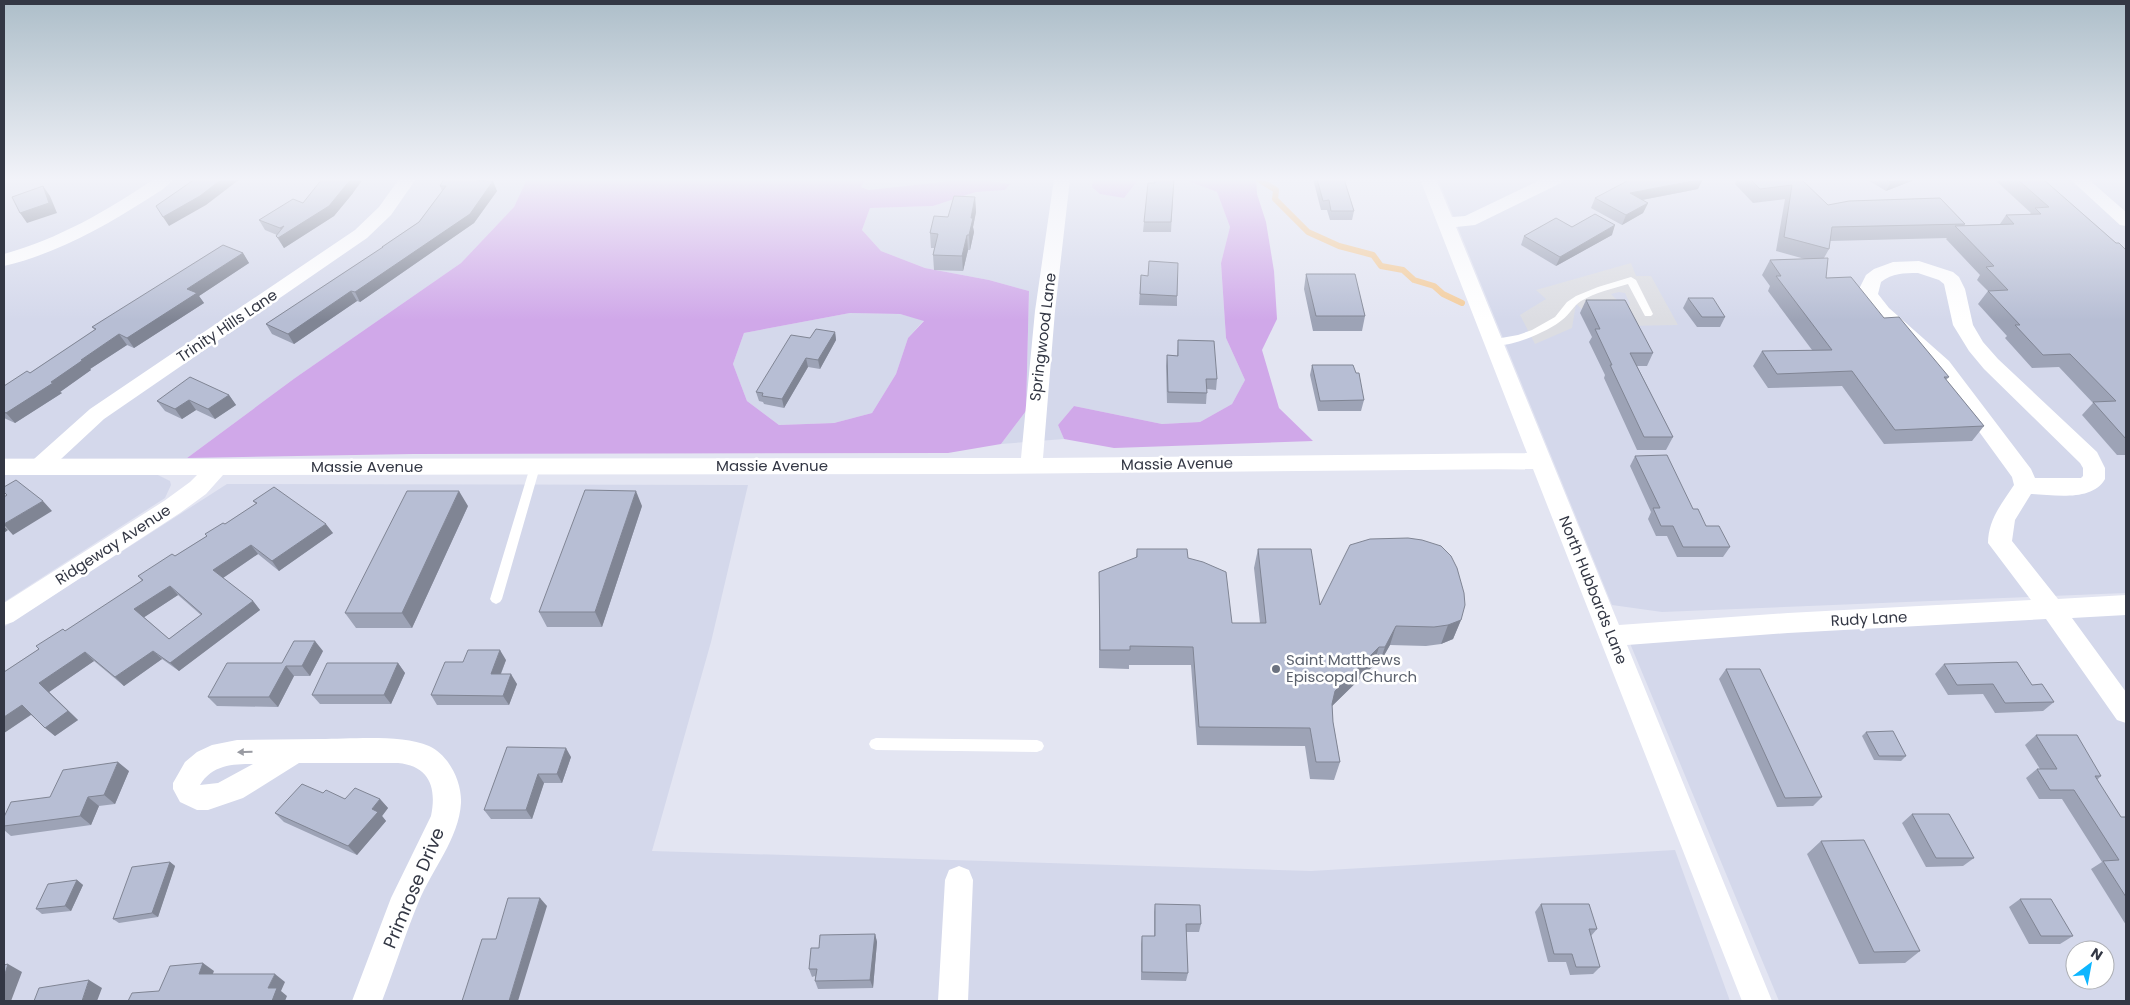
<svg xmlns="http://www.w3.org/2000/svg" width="2130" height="1005" viewBox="0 0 2130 1005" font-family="Poppins,sans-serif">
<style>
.residential{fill:#d4d8eb;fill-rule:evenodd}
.green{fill:#d0a8e9;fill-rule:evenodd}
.parking{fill:#dcdde2}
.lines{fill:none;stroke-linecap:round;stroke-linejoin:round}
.stream{stroke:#f4cc9a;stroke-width:6}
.lane{fill:#fff;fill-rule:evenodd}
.street{fill:#fff;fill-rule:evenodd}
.wall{fill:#9da3b6;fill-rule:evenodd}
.shaded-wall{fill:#808594}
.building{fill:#b7bed4;stroke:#808594;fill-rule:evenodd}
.oneway{fill:#999ba2}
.worship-dot{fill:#6b7280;stroke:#fff;stroke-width:2}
.labels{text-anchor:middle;stroke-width:5;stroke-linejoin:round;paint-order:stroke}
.street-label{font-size:15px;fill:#333744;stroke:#fff}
.worship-label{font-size:15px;fill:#5b616d;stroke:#fff;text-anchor:start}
.near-street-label{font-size:18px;fill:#333744;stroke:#fff}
</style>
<rect width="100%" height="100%" fill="#e3e5f2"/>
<path class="residential" d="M4 179H527L514 207 461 263 295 378 187 458H4Z
M866 179H1093L1092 187 1124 198 1139 179H1183L1217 192 1230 227 1221 263 1226 338 1245 380 1232 404 1200 422 1162 424 1074 406 1058 425 1064 439 1001 444 1026 411 1029 291 989 280 925 268 881 251 862 230 870 208 933 206 976 192 1005 190H869L861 187Z
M1438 179H2126V593L1662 612 1612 605Z
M850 313 900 314 924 320 908 338 896 374 872 413 834 423 779 425 747 401 733 364 744 333Z
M4 473H154L170 481 171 485 165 498 4 602Z
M227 484 748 485 711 642 652 851 1311 871 1675 850 1730 1001H4V627Z
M2126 613V1001H1779L1629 641ZM2075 950H2105V980H2075Z"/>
<path class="green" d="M527 179H866L861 187 869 190 971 179 1010 184 1005 190 976 192 933 206 870 208 862 230 881 251 925 268 989 280 1029 291 1026 411 1001 444 948 453 413 454 187 458 295 378 461 263 514 207ZM850 313 900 314 924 321 908 338 896 374 872 413 834 423 779 425 747 401 733 364 744 333Z
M1093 179H1139L1124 198 1100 194 1092 187Z
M1183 179H1256L1257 194 1266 222 1274 271 1277 319 1262 350 1279 408 1313 441 1114 448 1064 439 1058 425 1074 406 1162 424 1200 422 1232 404 1245 380 1226 338 1221 263 1230 227 1217 192Z"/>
<path class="parking" d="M1631 263 1636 276H1651L1678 325 1626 326 1616 306H1629L1630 304 1625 293 1619 292 1611 294 1621 304 1588 314 1576 304 1572 328 1535 344 1520 315 1546 299 1536 290Z"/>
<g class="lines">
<path class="stream" d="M1258 179 1276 190 1275 199 1308 232 1339 246 1373 255 1381 266 1403 270 1414 280 1434 286 1443 294 1462 303"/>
<path class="lane" d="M1631 277 1636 280 1653 314 1651 316H1645L1628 284C1612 289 1596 292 1581 301 1573 306 1570 314 1562 320 1551 330 1500 354 1488 342L1490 340 1518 335 1532 330 1555 317 1567 302 1576 296 1598 287Z
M535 463 540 467 502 599 500 602 496 604 492 602 490 599 530 467Z
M876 738 1037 740 1042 742 1044 746 1042 750 1037 752 876 750 871 748 869 744 871 740Z"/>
<path class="street" d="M154 179H173C167 188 155 194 146 200 102 228 55 254 4 266V254C58 239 107 211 154 179Z
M399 179H416L391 215 367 238 104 419 61 459 1021 458 1035 311 1054 179H1070L1055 311 1043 458 1527 453 1420 179H1436L1452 217 1465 216 1542 179H1563L1561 183 1475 225 1456 227 1619 625 1788 613 2031 600 1988 543C1988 520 2002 503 2014 485L2012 477 1935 371 1875 316 1862 298 1860 294V287L1866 275 1874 269 1893 262 1919 261 1953 272 1959 277 1965 289 1973 325 1983 342 1998 359 2097 452 2105 468V479C2092 502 2054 495 2031 494L2015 520 2012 541 2058 599 2126 595V615L2072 618 2126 692V723L2117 720 2046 619 1788 633 1627 645 1772 1001H1742L1533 469 979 474 223 475 206 494 180 513 13 622 4 625V603L164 501 190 482 197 475H4V459H34L90 409 355 230 379 207ZM1918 273 1939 280 1944 284 1953 325 1969 351 1984 369 2080 463 2083 468V476L2081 478H2035L2031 469 1949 361 1889 308 1878 294 1881 282C1893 273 1903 273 1918 273Z
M2070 179H2088L2126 212V226L2120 225Z
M320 739C351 739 401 734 429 746 449 755 462 782 461 803 459 838 432 870 419 901 405 934 395 968 382 1001H352L391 898 431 816C437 787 429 766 398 763H299L243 798 208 810H197L180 802 173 789V783L185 762 197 752 212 745 237 740ZM253 764 218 783 200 785C212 765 232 764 253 764Z
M959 866 969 870 973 880 968 1001H938L945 880 949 870Z"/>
</g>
<path class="wall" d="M444 179H487L486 181 497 191 474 223 360 302 357 301 294 344 272 334 266 324 382 248V247L419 222 442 191 440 186Z
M1174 179 1171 232H1143L1144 222Z
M1313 179H1344L1354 211 1352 220H1330L1327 210H1321Z
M1737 179H1801L1828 205 1965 224 1964 226 2000 224 2006 215 2030 214 2031 213 1994 179H2043L2116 243 2126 250V455H2117L2082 415 2093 403 2059 367 2032 368 2005 338 2007 336 1978 304 1988 291 1977 280 1980 275 1946 239 1947 238 1830 241 1829 249 1824 258 1826 278 1884 318 1949 377 1946 380 1984 426 1972 441 1884 444 1842 386 1768 388 1753 366 1762 351 1812 350 1768 291 1770 286 1762 275 1770 260 1805 259 1776 251 1785 199 1753 203 1735 184Z
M1866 179H1915L1914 180 1886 191Z
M1698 189 1642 200 1648 203 1643 213 1622 225 1591 208 1595 198Z
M353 193 334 216 284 248 276 236 277 235 265 230 259 220 303 203Z
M975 197 976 212 973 227 974 232 970 250H968L963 271 934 270 933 255 934 248H931L930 233 948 217Z
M1572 227 1612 235 1556 266 1521 245 1524 236Z
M243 253 249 263 199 296 204 303 134 348 127 345 90 369 91 370 60 392 62 393 15 423 4 418V386L30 373 95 330 92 327Z
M1306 274 1365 316 1362 331H1313L1304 289Z
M1141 275 1177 296V306L1139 305Z
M1688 298 1725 317 1720 327H1697L1683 308Z
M1586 300 1653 353 1647 366H1637L1673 437 1666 450H1637L1604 378 1605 375 1589 342 1592 337 1580 313Z
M835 332 836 340 820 369 808 367 784 408 764 404 763 402 759 401 756 392 810 338Z
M1178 340 1217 379 1216 390 1207 389 1206 404 1167 403 1166 366 1167 355 1177 356Z
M1312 365 1364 400 1361 411H1318L1310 375Z
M229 395 236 405 215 419 196 410 182 419 165 411 157 401Z
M1635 456 1693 509 1706 526 1730 547 1723 557H1677L1667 536H1656L1648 519 1651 512 1630 466Z
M253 501 333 533 279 571 258 554 223 578 253 601 260 610 179 671 162 659 124 686 94 661 49 692 78 720 55 736 31 715 4 733V672L142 581 138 576 175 556 207 536 205 534 225 524 256 504ZM178 595 201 615 169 639 144 617Z
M468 506 412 628H356L345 613Z
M642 506 602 627H547L539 612Z
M1137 549 1188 558 1232 623H1260L1254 568 1258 549 1320 605 1461 620 1453 639 1441 644 1426 646 1390 645 1378 666H1373L1332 706 1333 722 1340 762 1334 780 1310 779 1305 746 1197 745 1191 665H1129V669L1099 668V572L1136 558Z
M323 651 310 676H294L278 707 217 706 208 697 282 663Z
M506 660 501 674 517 684 509 705H437L431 695 463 662Z
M398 663 405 673 391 704H320L312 695Z
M1944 664 2032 685 2054 702 2043 711 1995 713 1983 694 1948 695 1935 674Z
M1726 669 1822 797 1813 806 1777 807 1719 679Z
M1866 732 1906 756 1901 761 1874 760 1862 736Z
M2036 735 2101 776 2097 780 2121 817H2126V925L2091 869 2102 862 2062 799H2039L2026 778 2037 769H2040L2025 745Z
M507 747 571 757 562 783H544L532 819H491L484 810Z
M129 771 115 804 99 806 91 825 11 836 4 830V817L50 797Z
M345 799H380L388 808 382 816 386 821 357 855 284 822 275 813Z
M1912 814 1974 858 1963 866 1926 867 1902 823Z
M1821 841 1920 951 1905 963 1859 964 1807 854Z
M170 862 175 866 158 917 119 923 113 919Z
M77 880 83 885 71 911 42 914 36 909Z
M2020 899 2073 936 2060 944H2029L2009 907Z
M1155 904 1201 924 1199 932H1186L1188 973 1186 981 1141 980V944L1142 936H1154V912Z
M1541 904 1597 929 1591 936 1600 967 1593 974 1570 975 1566 962H1548L1535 912Z
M875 934 877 942 873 988 818 989 815 981V976L812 977 809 969 819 948Z"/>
<path class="shaded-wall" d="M222 179H240L206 205 169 226 163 217Z
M351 179H363L353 193 334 216 284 248 278 238 284 234 280 228Z
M478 179H487L480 191 476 181Z
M1703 179 1698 189 1626 203 1630 193Z
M1900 179H1915L1914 180 1886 191 1891 182Z
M493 181 497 191 474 223 360 302 355 292Z
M43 186 50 196 57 213 27 223 20 213Z
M975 197 976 212 973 227 974 232 970 250 969 235 971 218Z
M1648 203 1643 213 1622 225 1626 215Z
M1615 225 1612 235 1556 266 1560 257Z
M967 235 968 250 963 271 962 256Z
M243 253 249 263 199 296 204 303 134 348 127 338 187 289Z
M351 291 357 301 294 344 288 334Z
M835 332 836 340 820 369 818 360Z
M119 334 127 345 90 369 91 370 60 392 62 393 15 423 6 413 51 382 81 360Z
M806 358 808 367 784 408 782 399Z
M229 395 236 405 215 419 208 409Z
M189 400 196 410 182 419 175 409Z
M459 491 468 506 412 628 402 613Z
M636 491 642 506 602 627 595 612Z
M43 501 52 511 13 535 4 525V524Z
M326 524 333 533 279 571 272 561Z
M4 526 8 530 4 533Z
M251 545 258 554 220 580 213 570Z
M170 586 178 595 143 618 134 609Z
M253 601 260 610 179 671 170 663Z
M1461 620 1453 639 1441 644 1448 625Z
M1396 626 1390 645 1378 666 1385 647Z
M315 641 323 651 310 676 302 666Z
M1379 647 1373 666 1329 709 1335 691Z
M500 650 506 660 497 683 491 674Z
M153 651 162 659 124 686 115 677Z
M85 652 94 661 49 692 78 720 55 736 45 728 39 683Z
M398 663 405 673 391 704 384 695Z
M286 666 294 676 278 707 269 697Z
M511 674 517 684 509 705 503 696Z
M22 705 32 714 4 733V717Z
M566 748 571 757 562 783 557 774Z
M118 762 129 771 115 804 104 795Z
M538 774 544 783 532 819 526 810Z
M88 797 99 806 91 825 80 816Z
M380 799 388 808 382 816 386 821 357 855 348 846 372 809Z
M170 862 175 866 158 917 152 913Z
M77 880 83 885 71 911 65 906Z
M540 898 547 906 518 1001H509Z
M875 934 877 942 873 988 870 980Z
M203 963 214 971 210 981 199 974Z
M8 964 22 972 11 1001H4V977Z
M275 974 285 982 281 991 287 996 285 1001H272L268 988Z
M89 980 102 988 97 1001H82Z"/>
<path class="building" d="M195 179H222L200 196 163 217 156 206Z
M322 179H351L329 206 278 238 276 236 284 226 280 228 259 220 293 199 303 203Z
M444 179H478L476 181H493L470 214 355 292 351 291 288 334 266 324 383 247H382L419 222 446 186H440Z
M1155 179H1174L1171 222H1144L1148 183H1155Z
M1317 179H1344L1354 211H1331L1329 200 1323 201Z
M1631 179H1703L1630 193 1648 203 1626 215 1595 198Z
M1750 179H1801L1828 205 1849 201 1940 198 1965 224 1832 227 1829 249 1784 237 1792 185 1760 189Z
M1885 179H1900L1891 182Z
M2017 179H2043L2116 243H2119L2126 250V439L2093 402 2116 401 2070 354 2043 355 2015 325H2020L1988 291 2008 290 1986 267 1994 266 1955 226 2014 224 2006 215 2041 214 2035 208 2049 207Z
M43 186 49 203 20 213 12 197Z
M954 196 975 197 971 218H973L969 235H967L962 256 933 255 938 234 930 233 934 216 948 217Z
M1595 214 1615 225 1560 257 1524 236 1556 218 1572 227Z
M223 245 243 253 187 289 197 293 127 338 119 334 81 360H83L51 382 53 383 6 413 4 412V386L27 371 30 373 96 329 92 327Z
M1828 258 1826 278 1851 277 1884 318 1899 317 1949 377H1944L1984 426 1895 430 1852 371 1777 374 1762 351 1832 350 1776 276H1781L1770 260Z
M1149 261 1178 263 1177 296 1140 294 1141 275 1148 276Z
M1306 274H1355L1365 316H1316Z
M1688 298H1713L1725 317H1702Z
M1586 300H1625L1653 353H1630L1673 437H1644L1610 365H1612L1595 329H1600Z
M816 329 835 332 818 360 806 358 782 399 762 396 763 393 756 392 791 335 810 338Z
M1178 340 1214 341 1217 379H1206L1207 393 1168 392 1167 355 1178 356Z
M1312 365H1353L1356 373H1359L1364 400 1320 401Z
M190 377 229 395 208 409 189 400 175 409 157 401Z
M1667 455 1693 509H1698L1706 526H1719L1730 547H1683L1673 526H1661L1653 508H1660L1635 456Z
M16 480 43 501 4 524V497L7 495 4 492V487Z
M274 487 326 524 272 561 251 545 213 570 253 601 170 663 153 651 115 677 85 652 39 683 68 711 45 728 22 705 4 717V672L39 649 36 646 63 629 65 631 143 580 138 576 172 554 175 556 207 536 205 534 223 523 225 524 257 503 253 501ZM170 586 202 614 169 639 134 609Z
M585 490 636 491 595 612H539Z
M407 491H459L402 613H345Z
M1408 538 1422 540 1441 546 1451 556 1457 568 1464 593 1465 605 1461 620 1448 625 1434 627 1396 626 1385 647H1379L1335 691 1332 704 1333 722 1340 762H1316L1310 728 1199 727 1193 647 1130 646V650H1100L1099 572 1137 557V549H1187L1188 558 1203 562 1226 572 1232 623H1266L1258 549H1311L1320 605 1350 545 1370 539Z
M294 641H315L302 666H286L269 697H208L227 663H282Z
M468 650H500L491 674H511L503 696 431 695 445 662H463Z
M2017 662 2032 685 2042 684 2054 702 2005 703 1993 684 1957 685 1944 664Z
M327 663H398L384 695H312Z
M1726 669H1760L1822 797 1785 798Z
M1893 731 1906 756H1879L1866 732Z
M2036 735H2077L2101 776H2095L2121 817H2126V897L2103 861 2119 860 2074 790H2050L2037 769H2057Z
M507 747 566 748 557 774H538L526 810H484Z
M118 762 104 795 88 797 80 816 4 826V817L11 802 50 797 63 770Z
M302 784 323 793 326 790 345 799 355 788 380 799 372 809 378 812 348 846 275 813Z
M1912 814H1949L1974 858H1936Z
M1864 840 1920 951 1874 952 1821 841Z
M170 862 152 913 113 919 132 867Z
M77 880 65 906 36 909 48 884Z
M508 898H540L509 1001H462L482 939H496Z
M2020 899H2051L2073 936H2041Z
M1155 904 1200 905 1201 924H1186L1188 973 1142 972V936H1155Z
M1541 904H1589L1597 929H1589L1600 967H1576L1572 954H1554Z
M875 934 870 980 815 981 817 969H809L811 948H819L820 935Z
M203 963 199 974H275L268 988H277L272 1001H128L132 993 159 991 170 966Z
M8 964 4 977V965Z
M89 980 82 1001H34L39 988Z"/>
<defs><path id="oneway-solid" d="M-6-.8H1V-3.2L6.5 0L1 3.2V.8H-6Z" transform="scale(1.25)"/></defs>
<use class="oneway" href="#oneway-solid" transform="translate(245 752) rotate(179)"/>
<linearGradient id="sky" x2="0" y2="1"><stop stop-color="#adbec9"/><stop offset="0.56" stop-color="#f2f3f9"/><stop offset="1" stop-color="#f2f3f9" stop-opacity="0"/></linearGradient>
<rect width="2130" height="320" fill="url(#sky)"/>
<circle class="worship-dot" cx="1276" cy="669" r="5"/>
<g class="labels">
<g class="street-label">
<text transform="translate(227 326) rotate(-34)" y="5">Trinity Hills Lane</text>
<text transform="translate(1043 337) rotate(-83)" y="5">Springwood Lane</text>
<text transform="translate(1177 464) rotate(-1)" y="5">Massie Avenue</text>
<text x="772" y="471">Massie Avenue</text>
<text x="367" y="472">Massie Avenue</text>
<text transform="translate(113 545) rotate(-33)" y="5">Ridgeway Avenue</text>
<text transform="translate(1593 590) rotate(68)" y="5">North Hubbards Lane</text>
<text transform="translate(1869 619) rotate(-3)" y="5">Rudy Lane</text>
</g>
<g class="worship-label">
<text x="1286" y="665">Saint Matthews<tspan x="1286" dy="17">Episcopal Church</tspan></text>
</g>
<g class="near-street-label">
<text transform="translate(414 888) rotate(-67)" y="6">Primrose Drive</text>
</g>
</g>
<rect width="2130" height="1005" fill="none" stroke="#333744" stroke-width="10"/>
<g transform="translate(2090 965) rotate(32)"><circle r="24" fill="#ffffff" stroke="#adafb4"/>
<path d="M0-4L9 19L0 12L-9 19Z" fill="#0db6ff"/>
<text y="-8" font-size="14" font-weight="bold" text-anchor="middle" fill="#333744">N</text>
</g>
</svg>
